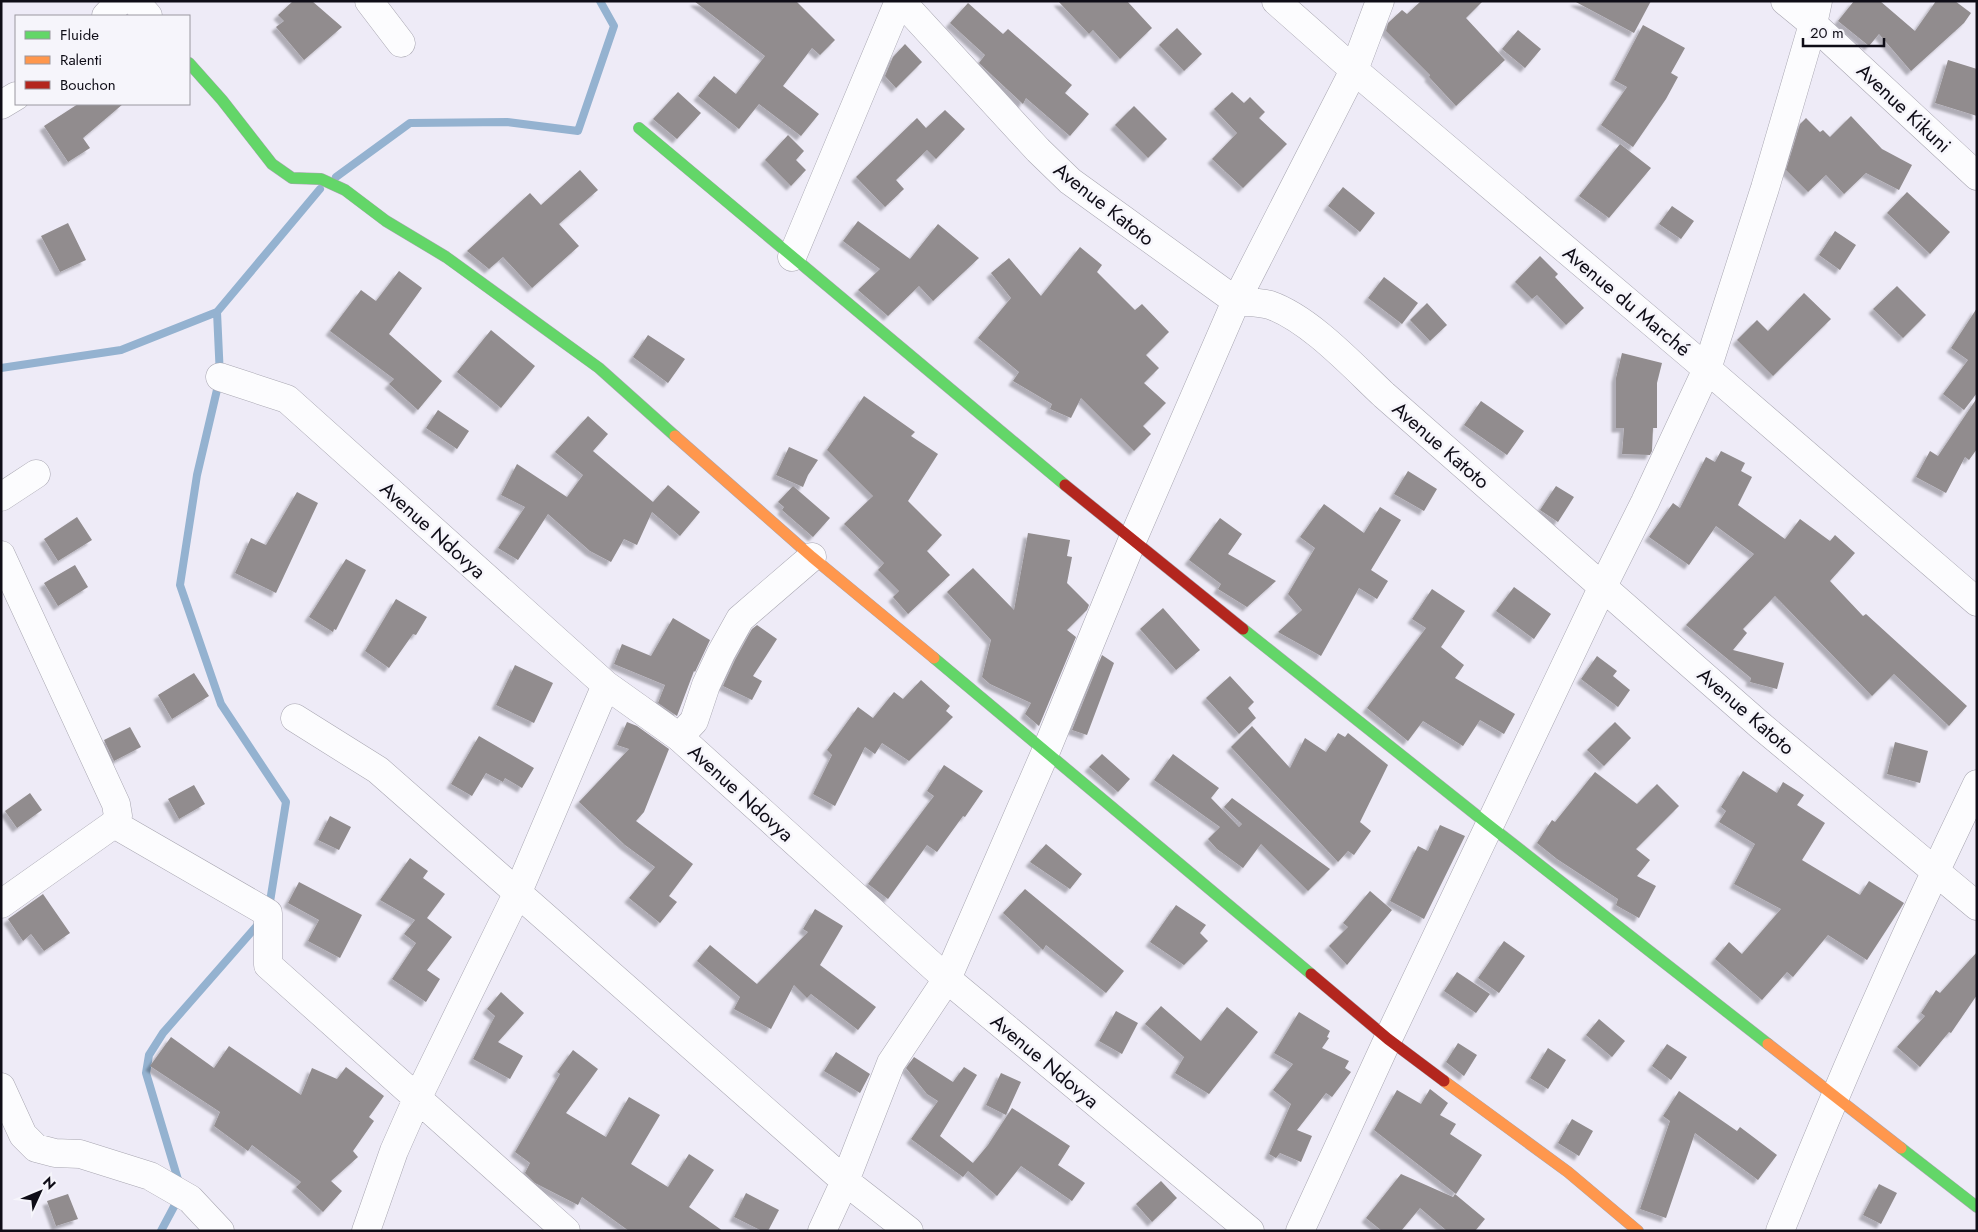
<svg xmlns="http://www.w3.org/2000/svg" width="1978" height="1232" viewBox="0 0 1978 1232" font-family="Jost,sans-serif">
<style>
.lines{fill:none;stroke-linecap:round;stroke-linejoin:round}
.stream{stroke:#94b2d0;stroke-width:8}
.building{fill:#918c8e;filter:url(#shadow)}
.street-casing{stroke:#a8a6b1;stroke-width:29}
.fast-casing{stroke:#a8a6b1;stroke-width:12}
.slow-casing{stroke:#a8a6b1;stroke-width:12}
.jam-casing{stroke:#a8a6b1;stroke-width:12}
.street{stroke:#fcfcfe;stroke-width:28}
.fast{stroke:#63d668;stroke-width:11}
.slow{stroke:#ff974d;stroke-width:11}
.jam{stroke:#b3261e;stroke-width:11}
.labels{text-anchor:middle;stroke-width:5;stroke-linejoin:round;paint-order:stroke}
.street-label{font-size:20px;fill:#0f0d17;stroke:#f6f5fb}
</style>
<defs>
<filter id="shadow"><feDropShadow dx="-4.5" dy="4.5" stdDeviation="1" flood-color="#0004"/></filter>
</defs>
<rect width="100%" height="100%" fill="#eeebf7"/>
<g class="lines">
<path class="stream" d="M336 177 410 123 507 122 578 131 614 26 600 1
M217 312 220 377 197 475 180 585 221 704 286 802 269 908
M1 368 121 350 217 312 320 189
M179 1183 146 1073 149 1055 163 1033 261 921
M161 1231 177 1201"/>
</g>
<path class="building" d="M293 1H312L342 27 304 60 276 27 284 21 278 15Z
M694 1H796L835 40 820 55 812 48 783 86 819 114 801 136 759 104 739 129 698 96 714 76 736 94 765 56Z
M1058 1H1127L1152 28 1120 59 1093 30 1089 34Z
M1421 1H1483L1466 18 1505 60 1456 106 1429 77 1430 75 1386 31 1388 23 1402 10 1407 14Z
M1574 1H1651L1634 33Z
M1854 1H1880L1915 31 1936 1H1955L1971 13 1964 23 1911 71 1879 34 1869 46 1838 21Z
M968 3 1003 34 1008 29 1072 85 1065 93 1089 114 1070 136 1026 98 1023 104 979 63 985 55 950 23Z
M1643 25 1685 48 1671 73 1678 77 1666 99 1633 147 1601 125 1627 87 1614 80Z
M1177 28 1202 54 1184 71 1159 45Z
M1518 30 1541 49 1525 68 1502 49Z
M905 44 922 62 896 88 885 76 893 57Z
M1948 60 1977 69V116L1935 103Z
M678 92 701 113 677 139 653 119Z
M1232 92 1244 103 1250 97 1265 112 1259 118 1287 144 1243 188 1212 159 1237 133 1214 109Z
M78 104H123L83 138 90 148 68 162 44 126Z
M1134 106 1167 139 1148 158 1115 125Z
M945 110 965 129 936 159 927 150 896 180 904 189 885 207 856 177 917 118 926 128Z
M1851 116 1882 149 1912 165 1899 190 1866 173 1844 194 1826 175 1808 192 1786 170 1800 124 1806 118 1820 132 1823 130 1830 137Z
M788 135 804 151 796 160 806 170 791 186 765 160Z
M1620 144 1651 168 1609 218 1579 196Z
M580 170 598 190 559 224 579 246 532 288 503 257 489 269 467 251 530 193 541 205Z
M1343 187 1375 213 1360 232 1328 206Z
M1907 192 1950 232 1930 254 1887 213Z
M1672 206 1694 221 1681 239 1659 224Z
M858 221 910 259 938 224 979 258 933 301 919 286 888 316 858 290 880 269 843 241Z
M68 223 86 260 60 272 41 236Z
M1835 231 1856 245 1840 270 1819 255Z
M1080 247 1102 265 1097 272 1135 310 1142 304 1169 332 1146 355 1159 368 1144 383 1166 403 1143 426 1151 434 1134 451 1081 398 1071 418 1050 409 1052 404 1013 381 1019 372 978 338 1011 298 991 273 1009 258 1041 296Z
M1540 256 1558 274 1555 277 1584 308 1566 325 1537 295 1532 299 1515 282Z
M399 271 422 288 389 334 442 381 418 410 389 384 394 379 330 331 361 290 376 301Z
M1384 277 1418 303 1402 324 1368 298Z
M1897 286 1926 315 1903 338 1873 309Z
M1804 293 1831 319 1773 376 1737 340 1757 320 1768 331Z
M1427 303 1447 325 1430 341 1410 320Z
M1977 308V393L1964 410 1943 394 1968 360 1951 348Z
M491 330 535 366 501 408 457 372Z
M648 335 685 359 668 383 633 357Z
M1622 353 1662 363 1657 383V428H1653L1652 451 1650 455 1622 454 1624 428H1616V378Z
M864 396 915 432 911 436 938 454 908 501 942 535 927 551 950 575 908 614 893 597 899 591 878 570 884 563 844 524 873 496 827 450Z
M1977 398V449L1969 460 1965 457 1946 493 1916 477 1930 451 1938 456Z
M1481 401 1524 431 1507 455 1464 425Z
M438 410 469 431 457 449 426 428Z
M588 416 608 434 593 451 653 502 668 485 700 512 680 536 652 512 637 545 624 539 611 562 590 551 548 514 518 560 498 548 525 507 501 495 517 464 567 497 583 475 555 452Z
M789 447 818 460 808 475 803 487 776 475Z
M1721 451 1745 463 1741 471 1752 477 1738 505 1785 539 1800 519 1830 541 1835 535 1855 553 1830 581 1863 616 1866 614 1967 706 1949 726 1894 674 1872 696 1775 596 1743 629 1747 633 1733 650 1784 663 1777 689 1750 682 1751 678 1686 625 1754 554 1716 526 1689 565 1649 537 1673 503 1680 508 1706 457 1715 462Z
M1408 471 1437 489 1424 511 1394 494Z
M793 486 830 518 813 537 782 510 784 507 778 502Z
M1556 486 1574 497 1558 522 1540 510Z
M297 492 318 503 276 593 235 573 251 538 266 545Z
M1324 504 1364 533 1380 507 1401 520 1371 570 1388 581 1377 599 1359 588 1321 656 1278 632 1302 610 1288 594 1315 548 1300 537Z
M77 517 92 540 58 561 44 539Z
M1220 518 1242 534 1228 554 1276 581 1247 607 1218 589 1221 584 1189 560Z
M1028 533 1070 540 1067 556 1072 557 1067 583 1089 605 1087 610 1067 630 1076 637 1039 726 1025 714 1031 703 990 684 982 677 991 640 947 592 973 568 1014 610Z
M346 559 366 570 336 630 334 629 333 632 309 617Z
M75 565 88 587 58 606 44 583Z
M1514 587 1551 614 1534 639 1496 611Z
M1432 589 1465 611 1441 647 1464 665 1455 678 1515 714 1504 734 1480 720 1463 746 1423 721 1408 741 1367 708 1426 628 1412 619Z
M396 599 427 617 416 635 413 634 389 668 365 651Z
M1163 608 1200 650 1176 670 1140 629Z
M673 618 710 640 695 672 694 671 677 716 658 703 665 685 614 664 622 644 651 656Z
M757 625 777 639 753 676 762 681 752 700 723 686 735 660 752 629Z
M1102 655 1114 663 1087 735 1072 730Z
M1597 656 1617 671 1613 676 1630 690 1618 707 1581 679Z
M515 665 553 683 534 723 496 705Z
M194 673 209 696 172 719 158 695Z
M1230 676 1254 702 1248 708 1256 718 1239 734 1206 698Z
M921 680 950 706 946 711 953 717 909 761 882 743 875 754 865 747 835 806 813 794 832 755 827 750 858 707 873 718 894 692 903 699Z
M627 722 637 726 669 749 644 812 636 821 693 864 669 896 677 902 660 923 629 898 655 867 625 845 579 802 629 749 617 745Z
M1615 722 1631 738 1604 766 1587 750Z
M1252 726 1290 768 1305 738 1326 752 1338 733 1345 737 1348 733 1388 765 1360 822 1371 831 1354 855 1348 851 1338 862 1231 747Z
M130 727 141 747 114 761 104 740Z
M479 736 534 768 522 788 505 778 503 782 486 773 472 796 451 784Z
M1895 742 1928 751 1920 783 1887 774Z
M1102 754 1130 779 1118 792 1089 767Z
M1173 754 1219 788 1211 798 1239 827 1242 824 1224 807 1232 798 1330 869 1308 891 1261 844 1243 868 1217 849 1208 839 1220 827 1154 780Z
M944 765 983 791 965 817 963 816 937 852 927 845 888 899 868 884 934 796 927 791Z
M1743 771 1777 793 1783 782 1804 795 1797 805 1825 823 1802 860 1860 895 1869 881 1904 903 1867 960 1828 935 1793 977 1787 972 1762 1000 1715 959 1729 942 1742 954 1781 909 1734 884 1755 844 1719 822 1726 811 1721 807Z
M1595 772 1637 804 1657 784 1679 806 1636 849 1650 860 1637 876 1656 886 1639 918 1621 908 1616 905 1618 899 1557 859 1537 843 1552 820 1555 822Z
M194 785 205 804 179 819 168 799Z
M30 793 42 810 17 828 5 811Z
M330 816 351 827 339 850 318 840Z
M1440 825 1465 836 1424 919 1390 901 1418 846 1428 851Z
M1046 844 1082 874 1070 889 1030 862Z
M410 858 428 871 423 878 445 894 427 918 452 937 427 970 440 979 426 1002 392 979 416 943 404 934 415 920 380 900Z
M299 882 362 915 340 958 308 941 319 920 288 903Z
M1025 889 1124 971 1106 993 1046 945 1043 950 1003 913Z
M1370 891 1392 910 1347 965 1329 946 1348 927 1343 923Z
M43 894 70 933 44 951 31 934 23 941 8 919Z
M1176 905 1206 925 1200 933 1208 941 1184 965 1150 942Z
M815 909 843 926 820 965 876 1007 858 1030 811 994 807 998 794 985 771 1029 734 1009 740 997 697 961 710 945 757 984 808 932 803 929Z
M1504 941 1525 956 1499 993 1478 978Z
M1977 952V995L1951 1033 1949 1032 1920 1067 1897 1047 1925 1016 1921 1013 1936 990 1940 993Z
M1457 972 1490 994 1476 1013 1444 991Z
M501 992 524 1013 498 1042 523 1056 510 1079 473 1059 495 1016 487 1009Z
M1161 1006 1201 1041 1227 1007 1258 1032 1209 1094 1175 1073 1184 1057 1145 1024Z
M1116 1011 1138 1023 1122 1054 1099 1041Z
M1299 1012 1330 1031 1327 1037 1329 1038 1322 1048 1349 1061 1345 1068 1351 1072 1332 1097 1326 1093 1297 1130 1312 1136 1301 1162 1280 1153 1276 1158 1269 1154 1291 1104 1273 1090 1293 1064 1274 1053Z
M1599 1019 1625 1041 1612 1057 1586 1035Z
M171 1037 214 1068 229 1046 301 1095 312 1068 337 1079 346 1067 384 1096 369 1117 374 1121 353 1151 358 1157 331 1181 342 1191 323 1212 296 1187 301 1182 252 1145 248 1151 214 1126 220 1112 150 1066Z
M1458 1043 1477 1055 1464 1076 1446 1062Z
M1667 1044 1687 1057 1671 1080 1652 1066Z
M1548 1048 1566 1060 1548 1089 1530 1078Z
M573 1050 598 1069 566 1113 606 1137 629 1097 660 1115 631 1164 668 1187 689 1154 714 1170 689 1207 723 1231H629L582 1197 578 1205 535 1183 525 1173 530 1163 515 1152 560 1074 557 1072Z
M836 1052 870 1074 860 1093 824 1071Z
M914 1057 953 1082 964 1067 977 1075 940 1136 973 1163 988 1145 1012 1108 1070 1146 1058 1165 1085 1183 1072 1201 1021 1166 997 1196 968 1171 963 1177 911 1139 938 1101 927 1094 906 1068Z
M1001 1073 1021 1082 1006 1115 986 1105Z
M1430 1089 1448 1103 1440 1115 1456 1124 1450 1134 1482 1155 1456 1194 1374 1130 1397 1090 1421 1104Z
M1679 1091 1737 1131 1740 1127 1777 1155 1758 1180 1695 1133 1666 1218 1640 1209 1670 1121 1663 1116Z
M1572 1119 1593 1131 1579 1156 1558 1143Z
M1401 1174 1453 1197 1455 1194 1485 1219 1475 1231H1447L1420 1208 1401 1231H1382L1366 1218Z
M1161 1181 1177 1198 1152 1222 1136 1204Z
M1879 1184 1897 1193 1881 1224 1863 1215Z
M746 1193 779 1210 768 1231H762L734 1217Z
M68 1194 78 1219 56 1226 47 1201Z"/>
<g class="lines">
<g class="street-casing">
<path id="street" d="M135 1 148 16
M369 1 401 43
M901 1 1038 150 1070 181 1236 301C1246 302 1260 302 1270 305 1310 319 1353 366 1384 395L1761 726 1977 906
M1276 1 1354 70 1707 369 1977 602
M1785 1 1813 24 1977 176
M106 16 120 1
M1 105 16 96
M792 257 899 1
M220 377 287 399 606 685 679 737 947 979 1250 1231
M1 497 36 474
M1 555 116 804 118 816 114 824 1 904
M295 718 378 770 845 1181 909 1231
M679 737 694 721 706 685 721 653 740 619 812 557
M114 824 268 913V965L566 1231
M1 1087 23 1135 36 1148 55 1153 80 1154 150 1176 190 1199 220 1231
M366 1231 394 1151 417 1099 517 894 606 685
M822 1231 845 1181 891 1063 947 979 1046 751 1132 541 1236 301 1354 70 1380 1
M1300 1231 1388 1039 1603 586 1645 502 1707 369 1765 188 1813 24 1818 1
M1780 1231C1840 1080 1906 931 1977 784"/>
</g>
<g class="fast-casing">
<path id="fast" d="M189 63 222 100 272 164 292 178 321 179 345 190 386 221 446 257 599 368 675 436
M639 128 1065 485
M1243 629 1490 826 1768 1044
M934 658 1311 974
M1901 1148 1977 1207"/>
</g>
<g class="slow-casing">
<path id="slow" d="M675 436 812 557 934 658
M1768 1044 1901 1148
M1444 1081 1568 1172 1638 1231"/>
</g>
<g class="jam-casing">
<path id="jam" d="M1065 485 1243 629
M1311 974 1388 1039 1444 1081"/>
</g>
<use href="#street" class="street"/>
<use href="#fast" class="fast"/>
<use href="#slow" class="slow"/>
<use href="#jam" class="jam"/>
</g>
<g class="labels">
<g class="street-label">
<text transform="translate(1904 108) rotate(43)" y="7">Avenue Kikuni</text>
<text transform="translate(1104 204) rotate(38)" y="7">Avenue Katoto</text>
<text transform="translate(1627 301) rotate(40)" y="7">Avenue du Marché</text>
<text transform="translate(1441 445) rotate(41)" y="7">Avenue Katoto</text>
<text transform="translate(433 530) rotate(42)" y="7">Avenue Ndovya</text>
<text transform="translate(1746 711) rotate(41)" y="7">Avenue Katoto</text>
<text transform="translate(741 793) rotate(42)" y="7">Avenue Ndovya</text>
<text transform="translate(1045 1061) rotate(40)" y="7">Avenue Ndovya</text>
</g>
</g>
<rect width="1978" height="1232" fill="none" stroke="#0f0d17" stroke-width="5"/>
<rect x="15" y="15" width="175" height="90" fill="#f6f5fb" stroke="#9a98a0"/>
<rect x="25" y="31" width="25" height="8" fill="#63d668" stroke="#9a98a0"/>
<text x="60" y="40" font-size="15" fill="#0f0d17">Fluide</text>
<rect x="25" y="56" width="25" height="8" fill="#ff974d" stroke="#9a98a0"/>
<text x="60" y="65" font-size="15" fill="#0f0d17">Ralenti</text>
<rect x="25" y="81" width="25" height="8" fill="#b3261e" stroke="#9a98a0"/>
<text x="60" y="90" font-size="15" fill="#0f0d17">Bouchon</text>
<g transform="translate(40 1192) rotate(46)" stroke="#f6f5fb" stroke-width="4" paint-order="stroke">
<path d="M0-4L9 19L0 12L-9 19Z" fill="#0f0d17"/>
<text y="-8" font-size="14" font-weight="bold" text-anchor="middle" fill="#0f0d17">N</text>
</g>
<path d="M1803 38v8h81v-8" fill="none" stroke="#0f0d17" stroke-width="2.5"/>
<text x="1810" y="38" font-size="15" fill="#0f0d17" stroke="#f6f5fb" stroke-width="4" paint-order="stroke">20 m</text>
</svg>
